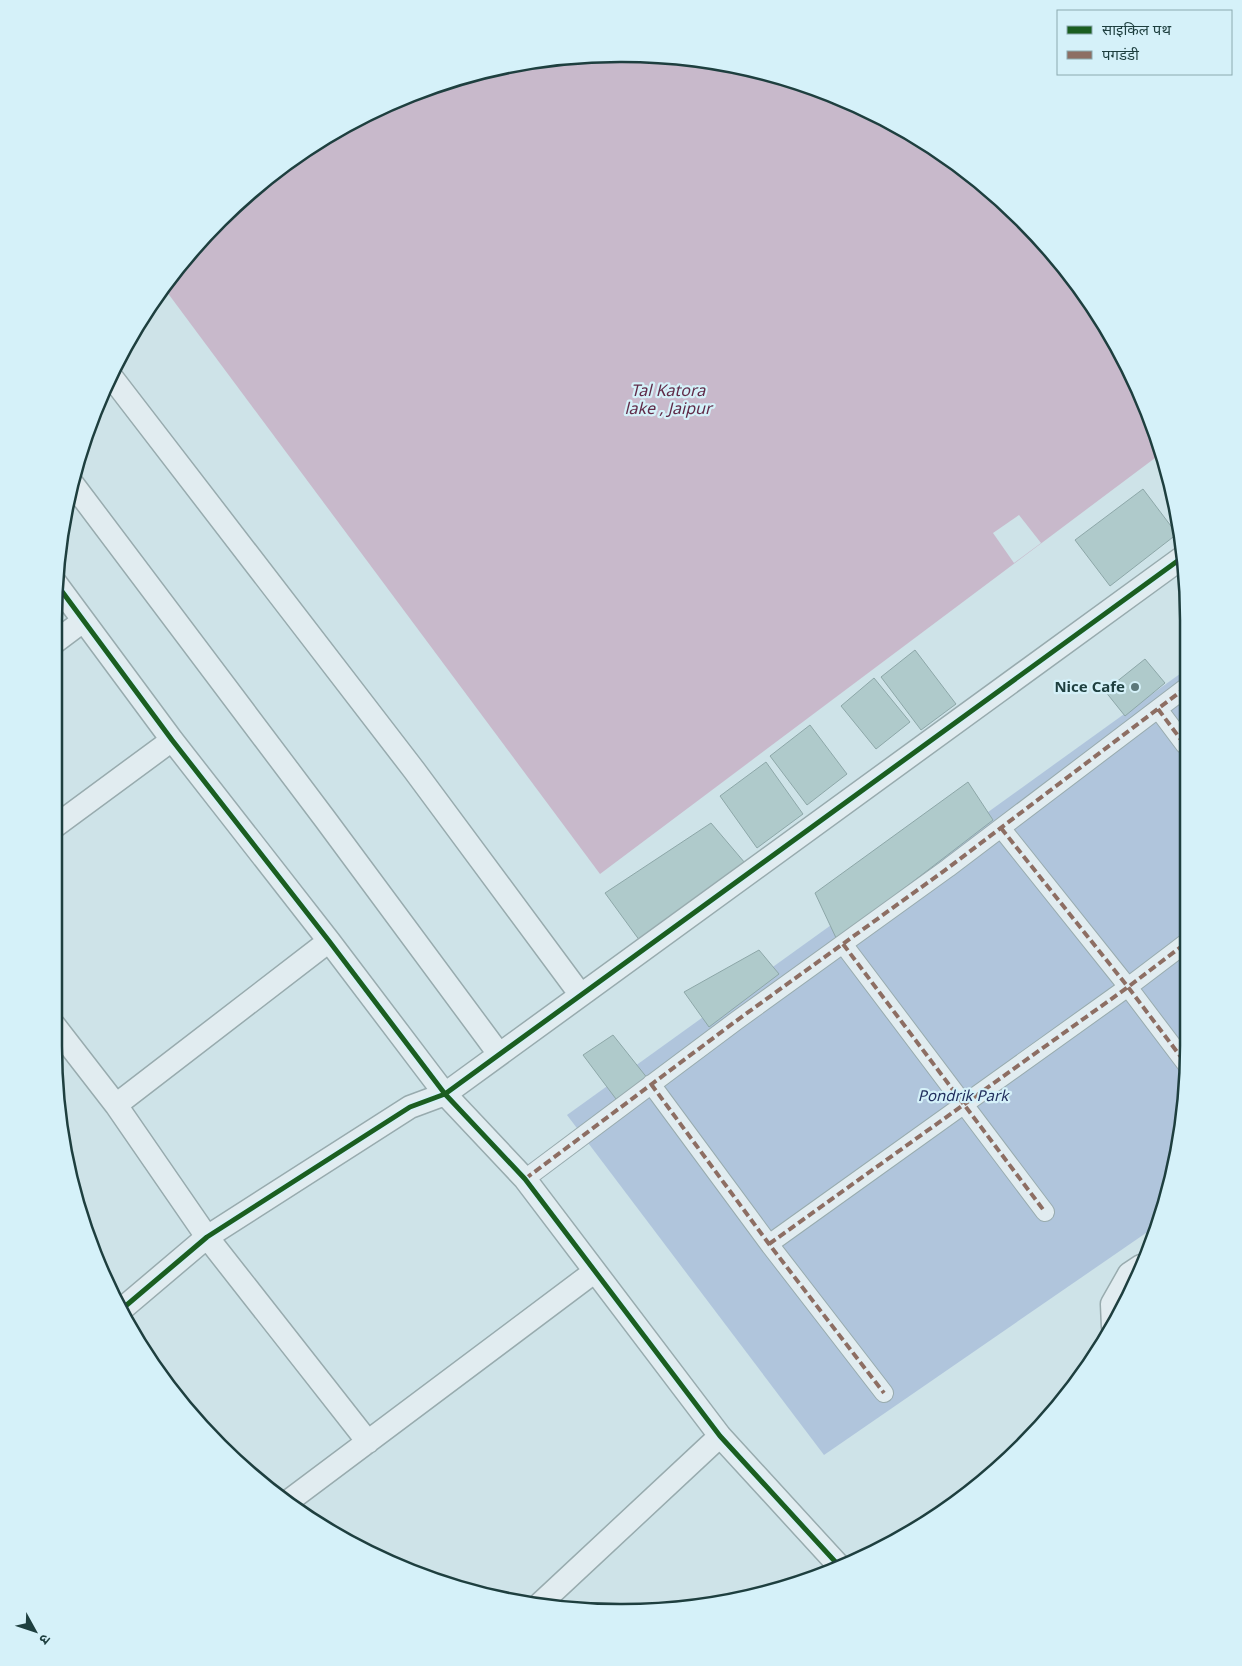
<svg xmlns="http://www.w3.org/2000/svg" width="1242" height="1666" viewBox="0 0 1242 1666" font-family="Georgia,'Noto Sans Devanagari',serif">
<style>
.green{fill:#b0c5dc}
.water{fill:#c8b9cb}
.pier{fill:#cee3e8}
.building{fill:#afcacb;stroke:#8da7a8}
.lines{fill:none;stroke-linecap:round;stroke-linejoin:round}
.pedestrian-casing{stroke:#98abae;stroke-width:20}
.minor-casing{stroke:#98abae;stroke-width:25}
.pedestrian{stroke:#e1ecf0;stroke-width:18}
.minor{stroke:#e1ecf0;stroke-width:22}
.quiet{stroke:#8d6e63;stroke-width:4;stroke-dasharray:8 4;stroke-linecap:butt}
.cycleway-casing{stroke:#d5f1f9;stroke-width:8}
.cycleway{stroke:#1b5e20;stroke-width:5}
.poi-dot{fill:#5c787a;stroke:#d5f1f9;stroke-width:2}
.labels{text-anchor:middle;stroke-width:4.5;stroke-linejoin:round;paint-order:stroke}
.poi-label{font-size:15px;font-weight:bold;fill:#1e3f3f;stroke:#d5f1f9;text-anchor:end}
.park-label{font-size:15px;font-style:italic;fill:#222f5e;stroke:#d5f1f9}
.water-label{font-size:16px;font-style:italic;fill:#602b48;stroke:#d5f1f9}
.rim{fill:none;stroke:#1e3f3f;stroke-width:2.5}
</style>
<rect width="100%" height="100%" fill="#cee3e8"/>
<path class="green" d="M1184 671 1187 1082 1159 1224 824 1455 567 1115Z"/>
<path class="water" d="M584 55 695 59 804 84 905 130 995 195 1071 276 1145 404 1159 455 600 874 164 288 220 220 276 171 370 112 474 73Z"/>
<path class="pier" d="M1019 515 1041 543 1014 563 993 533Z"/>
<path class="building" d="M1143 489 1177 534 1110 586 1075 540Z
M915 650 956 704 921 730 881 677Z
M1145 659 1165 683 1125 716 1105 691Z
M874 678 910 722 876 749 841 706Z
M810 725 847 774 807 805 770 756Z
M766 762 803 814 757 848 720 796Z
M968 782 993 820 837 940 815 893Z
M711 823 745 863 640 941 605 893Z
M759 950 779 974 709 1027 684 992Z
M613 1035 648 1079 616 1099 583 1055Z"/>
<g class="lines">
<g class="pedestrian-casing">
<path id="pedestrian" d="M1158 709 1185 745
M1001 828 1128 987 1187 1065
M843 944 1045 1212
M651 1084 769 1244 884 1393
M525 1179 736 1021 948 868 1184 689
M769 1244 1128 987 1186 943"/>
</g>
<g class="minor-casing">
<path id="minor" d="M110 375 414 770 580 994
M72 483 325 819 499 1054
M55 582 172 740 329 941 445 1094 525 1179 720 1436 841 1568
M55 642 83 621
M54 827 172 740
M54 1025 116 1105 207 1237 368 1442
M116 1105 329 941
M122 1309 207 1237 410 1107 445 1094 1183 557
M1113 1327 1112 1304 1129 1274 1141 1266
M290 1500 594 1272
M541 1603 720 1436"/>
</g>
<use href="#pedestrian" class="pedestrian"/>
<use href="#minor" class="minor"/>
<path class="quiet" d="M1158 709 1185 745
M1001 828 1128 987 1187 1065
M843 944 1045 1212
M651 1084 769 1244 884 1393
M525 1179 736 1021 948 868 1184 689
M769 1244 1128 987 1186 943"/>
<g class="cycleway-casing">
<path id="cycleway" d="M55 582 172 740 329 941 445 1094 525 1179 720 1436 841 1568
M122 1309 207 1237 410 1107 445 1094 1183 557"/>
</g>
<use href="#cycleway" class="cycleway"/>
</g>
<circle class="poi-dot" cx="1135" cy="687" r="5"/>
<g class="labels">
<g class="poi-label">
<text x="1125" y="692">Nice Cafe</text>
</g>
<g class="park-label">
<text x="963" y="1101">Pondrik Park</text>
</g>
<g class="water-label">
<text x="668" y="396">Tal Katora<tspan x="668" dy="18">lake , Jaipur</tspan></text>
</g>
</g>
<path d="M0 0H1242V1666H0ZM620 62H622A558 558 0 0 1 1180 620V1046A558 558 0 0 1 622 1604H620A558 558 0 0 1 62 1046V620A558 558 0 0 1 620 62Z" fill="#d5f1f9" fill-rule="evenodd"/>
<path class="rim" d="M620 62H622A558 558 0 0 1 1180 620V1046A558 558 0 0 1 622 1604H620A558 558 0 0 1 62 1046V620A558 558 0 0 1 620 62Z"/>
<rect x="1057" y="10" width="175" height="65" fill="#d5f1f9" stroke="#8caaaf"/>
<rect x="1067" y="26" width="25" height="8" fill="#1b5e20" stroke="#8caaaf"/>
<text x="1102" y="35" font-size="15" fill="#1e3f3f">साइकिल पथ</text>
<rect x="1067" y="51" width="25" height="8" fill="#8d6e63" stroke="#8caaaf"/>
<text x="1102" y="60" font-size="15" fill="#1e3f3f">पगडंडी</text>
<g transform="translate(35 1631) rotate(130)" stroke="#d5f1f9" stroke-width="4" paint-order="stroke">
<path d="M0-4L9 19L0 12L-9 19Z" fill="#1e3f3f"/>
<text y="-8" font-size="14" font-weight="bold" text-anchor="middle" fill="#1e3f3f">उ</text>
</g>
</svg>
